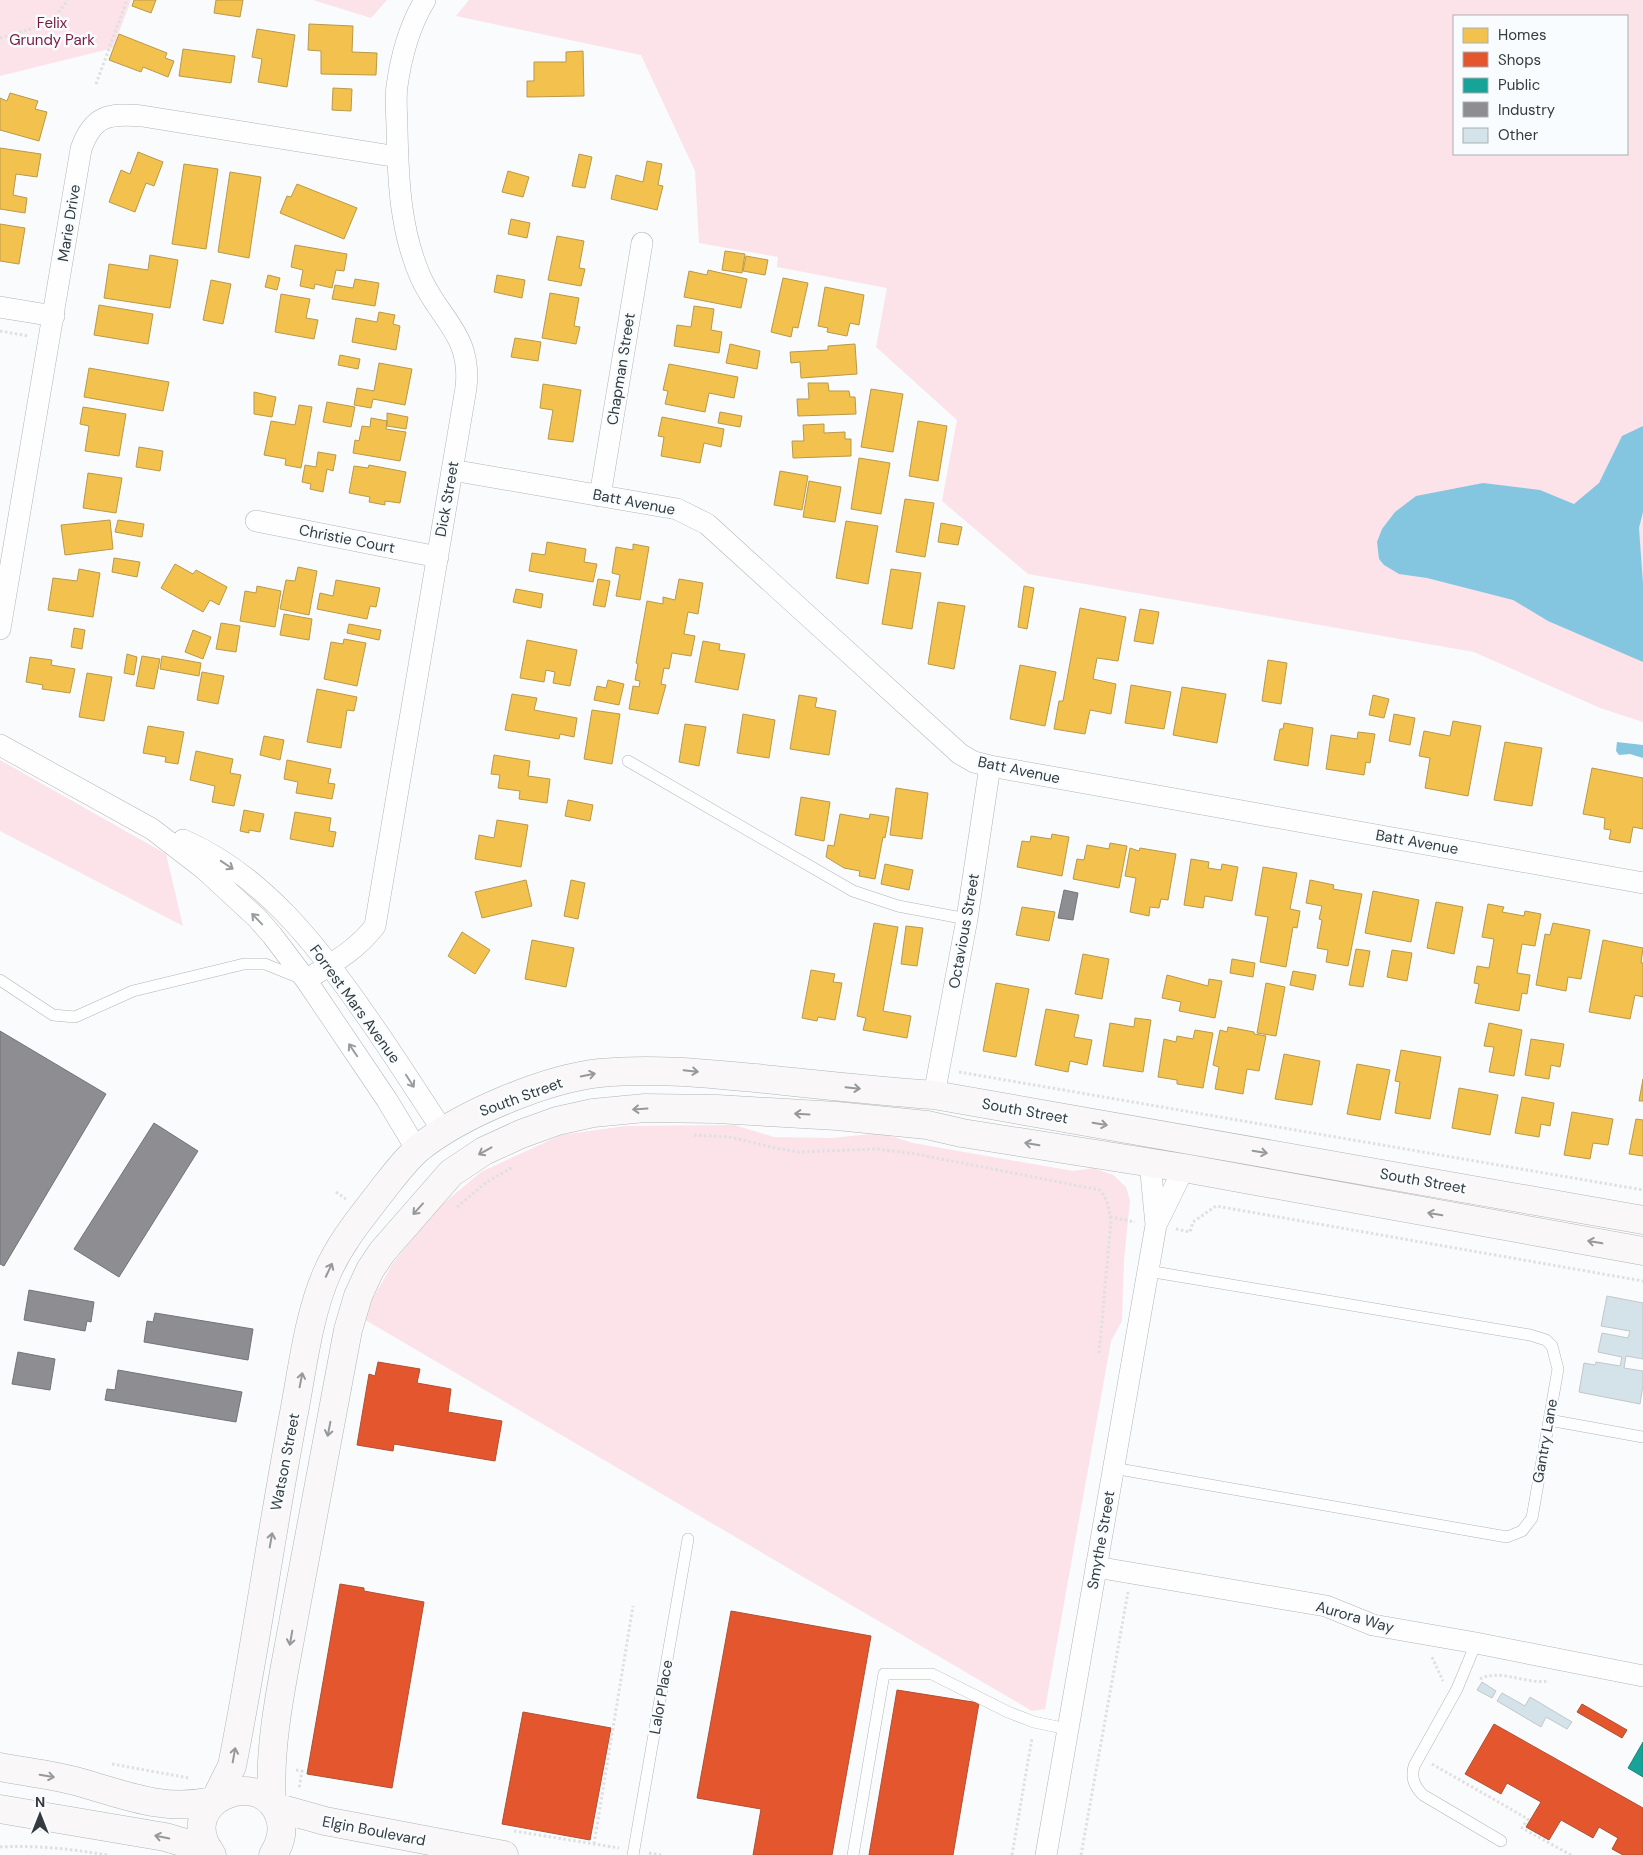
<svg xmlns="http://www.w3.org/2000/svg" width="1643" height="1855" viewBox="0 0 1643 1855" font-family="'DM Sans',sans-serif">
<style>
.green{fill:#fce2e9;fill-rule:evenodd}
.water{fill:#84c6e0}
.homes{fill:#f2c14e;stroke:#b99949}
.shops{fill:#e4572e;stroke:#af4f33}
.public{fill:#17a398;stroke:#1f847d}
.industry{fill:#8d8d92;stroke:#727479}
.building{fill:#d4e2e9;stroke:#c3c7ca}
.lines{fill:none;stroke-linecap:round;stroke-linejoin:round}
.lane-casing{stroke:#b0b5b8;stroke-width:12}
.street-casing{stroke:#b0b5b8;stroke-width:22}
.secondary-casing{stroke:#b0b5b8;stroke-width:29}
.path{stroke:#dfe0e1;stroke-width:3;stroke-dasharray:2.5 2.5;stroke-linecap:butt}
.lane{stroke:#fefeff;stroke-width:11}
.street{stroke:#fefeff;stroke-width:21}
.secondary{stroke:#f9f7f8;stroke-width:28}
.oneway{stroke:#989c9e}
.oneway2{stroke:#96999b}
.labels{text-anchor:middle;stroke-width:5;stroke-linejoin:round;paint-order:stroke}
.park-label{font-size:15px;fill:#7b1a3e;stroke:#f8fcfe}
.street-label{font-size:15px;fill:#333b3e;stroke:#f8fcfe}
</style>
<rect width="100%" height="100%" fill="#f9fbfd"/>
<path class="green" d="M0 0H131L113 48 0 76Z
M313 0H387L371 18Z
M469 0H1643V722L1600 708 1474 652 1028 574 942 501 957 420 876 347 887 288 777 267 778 257 699 243 695 171 641 55 456 16ZM1454 16H1627V154H1454Z
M0 760 166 854 183 926 0 831Z
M734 1125 774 1137 832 1138 881 1133 913 1143 1073 1171 1093 1168 1113 1175 1126 1187 1130 1201 1124 1259 1122 1321 1111 1341 1045 1709 1032 1711 362 1318 393 1263 438 1208 481 1172 561 1135 625 1126Z"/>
<path class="water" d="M1643 426V512L1639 528 1643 584V662L1548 621 1513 600 1427 578 1399 574 1384 565 1379 559 1377 542 1382 529 1395 512 1416 496 1483 483 1540 490 1574 504 1599 483 1622 436Z
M1617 742 1643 745V758L1630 754 1619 755 1616 751Z"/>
<path class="homes" d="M134 0H156L151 13 132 6Z
M216 0H243L240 17 214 13Z
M309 24 353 26 352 52 377 53 376 75 321 74V51L308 50Z
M257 29 295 35 287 87 258 82 262 59 252 57Z
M119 34 167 53 165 58 174 61 168 77 143 67 141 72 109 60Z
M183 49 235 56 231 83 179 76Z
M583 51 584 96 527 97V81H534V62H566V52Z
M333 88 352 89 351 111 332 110Z
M10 93 38 101 35 109 47 112 39 141 0 130V98L7 101Z
M0 148 41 154 37 177 16 174 13 195 27 198 25 213 0 209Z
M138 152 163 162 154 186 146 183 135 212 109 202 121 170 130 174Z
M579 154 592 157 585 188 572 186Z
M647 161 662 164 658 185 663 186 657 210 611 199 616 175 643 182Z
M184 164 218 169 206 249 172 244Z
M508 171 529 177 523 197 502 192Z
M230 172 261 177 249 258 218 252Z
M297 184 357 208 344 239 280 213 287 196 291 197Z
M511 219 530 223 527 238 508 234Z
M0 224 25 228 19 264 0 261Z
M557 236 584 241 579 268 585 269 581 286 548 280Z
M295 245 347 254 344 271 336 270 332 288 315 284 314 289 300 286 303 270 291 267Z
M725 251 745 254 742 273 722 270Z
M150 255 178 260 170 308 104 298 109 264 148 270Z
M746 256 768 260 765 275 743 271Z
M708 270 747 279 741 308 684 297 689 271 707 275Z
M268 275 280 278 277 290 265 287Z
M497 275 525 280 522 298 494 292Z
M783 278 808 283 798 328 793 327 791 337 771 332Z
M355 279 379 283 375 306 332 299 335 285 353 288Z
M211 280 231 284 223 324 203 320Z
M825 287 864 295 859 325 850 323 847 336 827 332 828 328 818 326Z
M550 293 579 298 574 326 580 327 576 344 542 338Z
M281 294 310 299 306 318 318 320 314 339 275 332Z
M99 305 153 314 148 344 94 335Z
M694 306 714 309 711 330 722 332 719 353 674 346 677 325 691 327Z
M379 312 395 315 393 324 400 326 396 350 352 342 356 318 377 322Z
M515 338 541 342 538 361 511 357Z
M730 344 760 351 757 369 726 363Z
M855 344 857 374 801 378 800 362 791 363 790 352 828 350V346Z
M340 355 360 359 358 369 338 365Z
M379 363 412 369 405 405 373 399 371 408 354 405 357 388 374 391Z
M669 364 738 377 734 398 709 393 705 412 665 404 668 391 663 390Z
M89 368 169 382 163 411 84 397Z
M808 383H828L829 391H849L850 397H855L856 414 798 416 797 399H809Z
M543 384 581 390 573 442 548 439 553 410 540 408Z
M871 389 903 394 893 452 861 447Z
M254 392 276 397 272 417 254 414Z
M327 402 355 407 351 427 323 422Z
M299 405 312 407 301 468 285 465 286 459 264 455 271 421 295 425Z
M83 407 126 414 119 456 85 451 89 426 80 424Z
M720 412 742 416 740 427 718 423Z
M387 413 408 417 406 429 387 426Z
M662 417 724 429 721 447 704 443 700 463 661 456 664 437 658 436Z
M371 418 387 421 386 429 406 432 400 461 353 453 355 440 359 441 362 426 370 427Z
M918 421 947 426 938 481 909 476Z
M824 424V433L845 432V439H851V456L793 458 792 441H804L803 425Z
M139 447 163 451 160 471 136 467Z
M318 452 336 455 333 471 327 469 323 492 310 489 311 484 302 482 305 465 316 467Z
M859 458 890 463 881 514 851 509Z
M369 465 406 472 400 503 385 501V505L369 502 370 497 349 493 354 466 368 468Z
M780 471 808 476 802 510 774 505Z
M88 473 122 478 116 513 83 508Z
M809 481 841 487 835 522 803 517Z
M905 499 934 503 925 557 896 552Z
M110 520 113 549 65 555 61 525Z
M118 520 144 524 142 537 115 532Z
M846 521 878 526 868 584 836 578Z
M941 523 962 527 958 545 938 542Z
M547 542 586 549 584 562 597 564 593 582 529 571 532 553 545 555Z
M633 544 649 547 640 600 616 596 620 575 612 573 616 547 633 550Z
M114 558 140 562 137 577 112 572Z
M175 564 193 574 196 570 227 587 219 605 210 600 203 612 161 588Z
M298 567 317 571 309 615 280 609 286 580 295 581Z
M79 569 100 573 93 617 48 610 53 578 77 581Z
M891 569 921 573 912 629 882 624Z
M598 579 610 581 605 607 593 605Z
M679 579 703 583 698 614 688 612 684 634 695 636 691 656 672 653 669 669 664 668 661 684 666 685 658 714 629 709 633 686 639 687 640 681 635 680 638 664 636 663 647 601 663 604V597L675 600Z
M336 580 380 588 376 607 370 606 367 619 317 609 320 593 333 596Z
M257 586 281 591 275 627 240 621 245 591 256 593Z
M1024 586 1034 588 1027 629 1018 627Z
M516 589 543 594 541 608 513 602Z
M938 602 965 606 954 669 928 664Z
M1080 608 1126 617 1118 661 1097 658 1093 679 1116 684 1111 714 1090 710 1085 734 1054 729 1059 701H1063Z
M1140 609 1159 612 1153 644 1134 641Z
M284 614 312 619 309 640 280 635Z
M221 623 240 626 236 652 216 649Z
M349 624 381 630 379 640 347 633Z
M74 628 85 630 82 649 71 647Z
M193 630 211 637 203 659 185 652Z
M344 639 366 643 357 686 324 679 331 642 343 644Z
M527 640 577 650 570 686 553 683 555 672 546 670 544 682 520 678Z
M703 641 720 644 719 650 745 654 738 690 695 682Z
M127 654 137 657 134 675 124 673Z
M142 656 160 659 154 689 136 686Z
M162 656 201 663 199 676 160 669Z
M30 657 52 660 51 665 75 669 70 693 42 689 43 685 26 682Z
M1268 660 1287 663 1281 704 1262 701Z
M1020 665 1056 672 1045 726 1010 719Z
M202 672 224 676 218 704 197 700Z
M87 673 112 677 104 721 79 717Z
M608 680 624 684 619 705 594 700 597 686 606 688Z
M1131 685 1171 692 1164 729 1125 723Z
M1182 687 1226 694 1217 743 1173 735Z
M317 689 357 697 354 711 347 710 341 748 307 742Z
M512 694 537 698 534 710 577 718 574 737 560 734 559 739 505 730Z
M799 695 817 698 815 707 836 711 829 755 790 749Z
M1373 695 1389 699 1384 718 1369 715Z
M592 710 620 714 612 764 584 759Z
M743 714 775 720 769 758 737 753Z
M1394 714 1415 718 1410 745 1389 741Z
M1453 721 1481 726 1468 796 1425 788 1430 758 1419 756 1424 731 1450 736Z
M1284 723 1313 728 1308 766 1274 760 1280 729H1283Z
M685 724 706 727 699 766 679 762Z
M148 726 184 732 178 764 165 762 166 757 143 753Z
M1358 732 1375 734 1370 763 1366 762 1364 775 1326 769 1331 735 1357 739Z
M264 736 284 740 280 760 260 755Z
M1505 742 1542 748 1532 806 1494 800Z
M196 751 233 759 230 773 241 775 234 806 212 802 215 786 190 780Z
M494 755 530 761 528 776 550 779 547 803 519 799 520 791 498 788 500 775 491 774Z
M287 760 331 769 328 783 335 784 332 799 296 793 298 782 284 779Z
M1592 768 1643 778V829L1633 827 1630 843 1609 839 1611 830 1604 829 1605 818 1583 814Z
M896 788 928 793 922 839 890 835Z
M801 797 830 802 824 841 795 835Z
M568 800 593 805 590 821 565 816Z
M244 810 264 814 260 832 249 830V833L240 831Z
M295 812 331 818 329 831 336 832 333 847 290 839Z
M840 814 869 819 870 814 889 817 885 838 883 837 875 879 859 876 860 871 844 868 826 857 828 845 834 846Z
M497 820 528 825 521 867 475 859 479 835 494 838Z
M1052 834 1069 837 1062 876 1017 867 1022 841 1030 842 1031 836 1051 839Z
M1110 843 1127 846 1119 888 1073 879 1077 859 1084 860 1087 845 1109 849Z
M1130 848 1139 851 1140 848 1176 854 1168 900 1161 899 1159 908 1150 907 1149 916 1130 912 1136 878 1125 876Z
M1191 859 1209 862 1208 868 1221 870 1222 864 1238 867 1232 901 1205 896 1203 908 1184 905Z
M885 864 913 870 909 890 881 884Z
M1263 867 1297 873 1290 909 1300 911 1297 928 1293 927 1286 967 1260 962 1268 917 1255 915Z
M526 880 532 906 482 918 475 892Z
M571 880 585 883 578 919 564 916Z
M1310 880 1334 885 1333 889 1362 894 1348 966 1326 962 1328 950 1317 948 1322 920 1319 919 1322 906 1306 903Z
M1373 891 1419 900 1411 942 1365 933Z
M1436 902 1463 907 1454 954 1427 948Z
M1488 904 1504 907 1502 912 1524 916 1525 911 1541 914 1535 946 1522 944 1517 973 1530 975 1527 994 1522 993 1519 1011 1475 1003 1479 984 1474 983 1477 966 1489 968 1494 939 1482 937Z
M1022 907 1055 912 1049 941 1016 935Z
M874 923 898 927 883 1011 911 1016 907 1038 863 1030 866 1018 857 1016Z
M1553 923 1590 930 1581 979 1568 977 1566 991 1536 985 1545 934 1550 935Z
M906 926 923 928 917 966 901 964Z
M462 932 490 950 475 974 448 956Z
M532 940 574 948 566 987 525 979Z
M1603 940 1643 948 1641 963H1643V997L1635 995 1630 1019 1589 1012Z
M1356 949 1370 951 1363 987 1349 985Z
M1392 950 1412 953 1407 981 1387 977Z
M1083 954 1109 959 1102 999 1075 994Z
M1232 959 1255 963 1253 977 1230 973Z
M811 970 835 974 833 982 842 983 835 1020 818 1017 817 1021 802 1018Z
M1293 971 1316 975 1313 990 1290 985Z
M1167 975 1208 986 1209 979 1222 981 1215 1018 1179 1011 1181 1002 1162 998Z
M996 983 1029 989 1016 1057 983 1051Z
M1266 983 1285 987 1276 1036 1257 1033Z
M1046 1009 1079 1015 1074 1037 1092 1040 1087 1065 1070 1061 1068 1072 1035 1065Z
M1135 1018 1151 1020 1143 1072 1103 1066 1110 1023 1134 1027Z
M1489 1023 1522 1030 1514 1076 1489 1072 1494 1047 1484 1046Z
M1228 1027 1254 1032V1034L1266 1036 1259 1071 1247 1069 1243 1094 1215 1089 1219 1067 1213 1065 1220 1030 1227 1032Z
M1195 1030 1213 1033 1203 1088 1177 1084V1080L1158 1077 1164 1039 1176 1042 1177 1036 1193 1039Z
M1531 1039 1564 1044 1560 1067 1551 1065 1549 1079 1525 1075Z
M1401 1050 1441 1057 1430 1119 1395 1113 1400 1082 1395 1081Z
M1284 1054 1320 1061 1312 1105 1275 1099Z
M1357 1064 1390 1070 1380 1120 1347 1114Z
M1643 1079V1101H1639Z
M1459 1088 1498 1095 1490 1135 1452 1128Z
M1522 1097 1554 1103 1550 1126 1541 1124 1539 1137 1515 1133Z
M1572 1112 1613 1119 1608 1145 1593 1143 1590 1159 1564 1155Z
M1636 1119 1643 1120V1156L1629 1154Z"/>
<path class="shops" d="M378 1362 420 1369 417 1383 451 1389 448 1412 502 1421 495 1461 394 1444 393 1451 357 1445 369 1374 375 1376Z
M340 1584 364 1588V1591L424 1602 392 1788 307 1774Z
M731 1611 871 1636 832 1855H753L761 1809 697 1798Z
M897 1690 979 1703 953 1855H869Z
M1582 1704 1627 1730 1622 1738 1577 1712Z
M523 1712 611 1728 590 1840 502 1824Z
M1494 1724 1643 1808V1855H1623L1612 1849 1618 1838 1599 1827 1593 1838 1561 1820 1549 1840 1526 1827 1541 1802 1507 1783 1501 1794 1465 1774Z"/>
<path class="public" d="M1643 1742V1777L1628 1768Z"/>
<path class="industry" d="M1064 890 1078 893 1073 920 1058 918Z
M0 1031 106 1094 4 1266 0 1264Z
M154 1123 198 1151 119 1277 74 1249Z
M29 1290 94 1302 91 1322 87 1321 85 1331 24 1320Z
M155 1313 253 1329 248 1360 144 1342 147 1321 153 1322Z
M18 1352 55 1359 50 1390 12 1384Z
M118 1370 242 1392 236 1422 105 1400 107 1389 115 1390Z"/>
<path class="building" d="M1607 1296 1643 1303V1359L1626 1356 1624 1368 1643 1371V1385L1640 1404 1579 1392 1584 1363 1595 1365 1596 1362 1620 1366 1622 1357 1598 1352 1602 1333 1628 1338 1630 1331 1601 1326Z
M1482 1682 1496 1691 1492 1698 1477 1690Z
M1502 1693 1525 1706 1530 1697 1572 1722 1567 1729 1546 1717 1541 1727 1497 1701Z"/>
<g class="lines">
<g class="lane-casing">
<path id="lane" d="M628 761 853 891 898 906 967 919
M0 980 53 1015 75 1017 133 991 244 964H265L300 978
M1549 1420 1643 1437
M1113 1468 1507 1537 1522 1531 1532 1518 1558 1369 1552 1346 1546 1340 1530 1335 1148 1271
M1476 1643 1457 1689 1414 1766C1411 1778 1414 1786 1423 1795L1501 1841
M633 1855 688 1539
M853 1855 884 1674H932L1008 1712 1034 1722 1067 1729"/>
</g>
<g class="street-casing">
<path id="street" d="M0 307 54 316
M452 470 677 509 707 524 960 754 974 762 990 766 1643 883
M600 496 642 243
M256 521 438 557
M0 629 81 149C93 115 109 113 142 116L398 157
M0 745 152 829 204 869 257 918 272 935 306 980 387 1100 417 1150
M183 840C262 874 317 945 365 1014 392 1052 417 1092 443 1131
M306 980C331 964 357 950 375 926L466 388C472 335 440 320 421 278 400 231 398 179 397 128 397 115 395 100 397 86 401 57 410 25 425 0
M934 1095 967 919 990 766
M1156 1225 1184 1168
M1096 1567 1326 1606 1373 1625 1476 1643 1643 1676
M1046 1855 1156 1225 1150 1163"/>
</g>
<g class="secondary-casing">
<path id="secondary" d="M0 1767C26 1772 53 1775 79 1782 125 1795 164 1812 213 1801
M215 1800 232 1766C255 1651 271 1534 293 1418 302 1372 308 1316 327 1273 340 1243 360 1219 380 1193 392 1178 404 1161 419 1148 462 1114 545 1079 600 1073 652 1068 703 1073 755 1078 814 1084 874 1091 934 1095L1643 1220
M272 1803C268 1740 284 1675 295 1612 312 1518 330 1424 348 1330L358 1296 370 1270 382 1252 451 1173 484 1151 521 1134 557 1121 593 1113 645 1108 717 1109 837 1116 927 1125 962 1133 1184 1168 1643 1251
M275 1807 325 1821 504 1855
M0 1809 165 1837 209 1850
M212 1855C171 1801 263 1763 280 1818 284 1832 280 1844 273 1855"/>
</g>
<path class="path" d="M0 38 37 27 53 19 68 0
M96 84 127 0
M0 331 28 336
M959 1072 1643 1190
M694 1135 730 1137 775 1148 799 1152 877 1149 916 1154 1100 1190C1108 1200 1109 1209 1111 1221L1099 1354
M336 1192 346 1199
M457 1207 487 1182 513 1167
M1110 1217 1135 1222
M1176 1229 1190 1232 1193 1222 1216 1206 1643 1281
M1432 1657 1443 1681
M1480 1679C1499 1668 1527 1685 1549 1681
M112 1764 189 1778
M1432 1764 1528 1819 1522 1828 1571 1855
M296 1770 302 1771 299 1789
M514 1831 619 1848
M594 1844 633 1606
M0 1847C37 1845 71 1849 107 1855
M649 1853 661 1855
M1012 1855 1032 1738
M1081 1855 1128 1592"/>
<use href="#lane" class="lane"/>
<use href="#street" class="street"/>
<use href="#secondary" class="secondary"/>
</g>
<defs><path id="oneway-shaft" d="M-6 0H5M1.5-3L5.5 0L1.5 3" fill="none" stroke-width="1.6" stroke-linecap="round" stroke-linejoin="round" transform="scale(1.25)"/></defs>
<g class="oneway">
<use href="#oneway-shaft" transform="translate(227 865) rotate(34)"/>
<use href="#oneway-shaft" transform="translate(257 919) rotate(-134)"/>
<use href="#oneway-shaft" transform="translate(353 1050) rotate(-124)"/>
<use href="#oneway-shaft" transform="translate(410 1081) rotate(57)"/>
</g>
<g class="oneway2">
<use href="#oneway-shaft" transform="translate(691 1071) rotate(6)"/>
<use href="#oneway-shaft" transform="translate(588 1075) rotate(-11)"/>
<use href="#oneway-shaft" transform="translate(853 1088) rotate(6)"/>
<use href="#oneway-shaft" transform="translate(640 1109) rotate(176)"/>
<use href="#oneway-shaft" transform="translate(802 1114) rotate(-177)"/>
<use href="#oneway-shaft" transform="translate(1100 1124) rotate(10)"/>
<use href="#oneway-shaft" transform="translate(1032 1144) rotate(-171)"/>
<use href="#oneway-shaft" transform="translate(485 1151) rotate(151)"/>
<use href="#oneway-shaft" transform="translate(1260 1152) rotate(10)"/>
<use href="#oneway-shaft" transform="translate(418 1209) rotate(132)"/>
<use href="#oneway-shaft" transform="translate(1435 1214) rotate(-170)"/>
<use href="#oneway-shaft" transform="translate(1595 1242) rotate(-170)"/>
<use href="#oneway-shaft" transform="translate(329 1270) rotate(-65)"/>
<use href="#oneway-shaft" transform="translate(301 1380) rotate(-79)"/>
<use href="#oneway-shaft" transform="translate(329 1429) rotate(101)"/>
<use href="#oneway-shaft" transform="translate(271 1540) rotate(-80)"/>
<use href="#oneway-shaft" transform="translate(291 1638) rotate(100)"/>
<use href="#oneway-shaft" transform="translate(234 1755) rotate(-80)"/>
<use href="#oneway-shaft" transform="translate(47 1776) rotate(10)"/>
<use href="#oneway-shaft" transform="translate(162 1837) rotate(-169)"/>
</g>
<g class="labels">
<g class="park-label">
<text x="52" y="28">Felix<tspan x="52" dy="17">Grundy Park</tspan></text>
</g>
<g class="street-label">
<text transform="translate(69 223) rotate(-81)" y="5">Marie Drive</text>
<text transform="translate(621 369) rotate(-81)" y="5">Chapman Street</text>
<text transform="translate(447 499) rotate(-80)" y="5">Dick Street</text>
<text transform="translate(634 502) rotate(11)" y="5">Batt Avenue</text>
<text transform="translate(347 539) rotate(11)" y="5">Christie Court</text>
<text transform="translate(1019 770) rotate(12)" y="5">Batt Avenue</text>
<text transform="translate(1417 842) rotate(10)" y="5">Batt Avenue</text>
<text transform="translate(964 931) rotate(-80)" y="5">Octavious Street</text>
<text transform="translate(355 1004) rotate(54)" y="5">Forrest Mars Avenue</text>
<text transform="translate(521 1097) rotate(-20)" y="5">South Street</text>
<text transform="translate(1025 1111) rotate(10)" y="5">South Street</text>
<text transform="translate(1423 1181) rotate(10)" y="5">South Street</text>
<text transform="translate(1545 1441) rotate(-80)" y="5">Gantry Lane</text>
<text transform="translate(285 1462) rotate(-79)" y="5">Watson Street</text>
<text transform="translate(1101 1540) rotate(-80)" y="5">Smythe Street</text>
<text transform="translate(1355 1617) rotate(16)" y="5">Aurora Way</text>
<text transform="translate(661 1697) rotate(-80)" y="5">Lalor Place</text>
<text transform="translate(374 1831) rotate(11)" y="5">Elgin Boulevard</text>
</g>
</g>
<rect x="1453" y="15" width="175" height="140" fill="#f8fcfe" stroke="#a9afb1"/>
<rect x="1463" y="28" width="25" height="15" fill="#f2c14e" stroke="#a9afb1"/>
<text x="1498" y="40" font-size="15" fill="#333b3e">Homes</text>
<rect x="1463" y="52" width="25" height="15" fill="#e4572e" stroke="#a9afb1"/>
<text x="1498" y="65" font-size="15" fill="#333b3e">Shops</text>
<rect x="1463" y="78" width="25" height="15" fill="#17a398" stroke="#a9afb1"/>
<text x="1498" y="90" font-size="15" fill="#333b3e">Public</text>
<rect x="1463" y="102" width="25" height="15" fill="#8d8d92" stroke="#a9afb1"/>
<text x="1498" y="115" font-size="15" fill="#333b3e">Industry</text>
<rect x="1463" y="128" width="25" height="15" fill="#d4e2e9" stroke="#a9afb1"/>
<text x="1498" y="140" font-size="15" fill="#333b3e">Other</text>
<g transform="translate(40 1815)" stroke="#f8fcfe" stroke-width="4" paint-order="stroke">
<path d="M0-4L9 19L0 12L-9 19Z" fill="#333b3e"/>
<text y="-8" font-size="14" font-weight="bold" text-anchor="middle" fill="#333b3e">N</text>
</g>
</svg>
